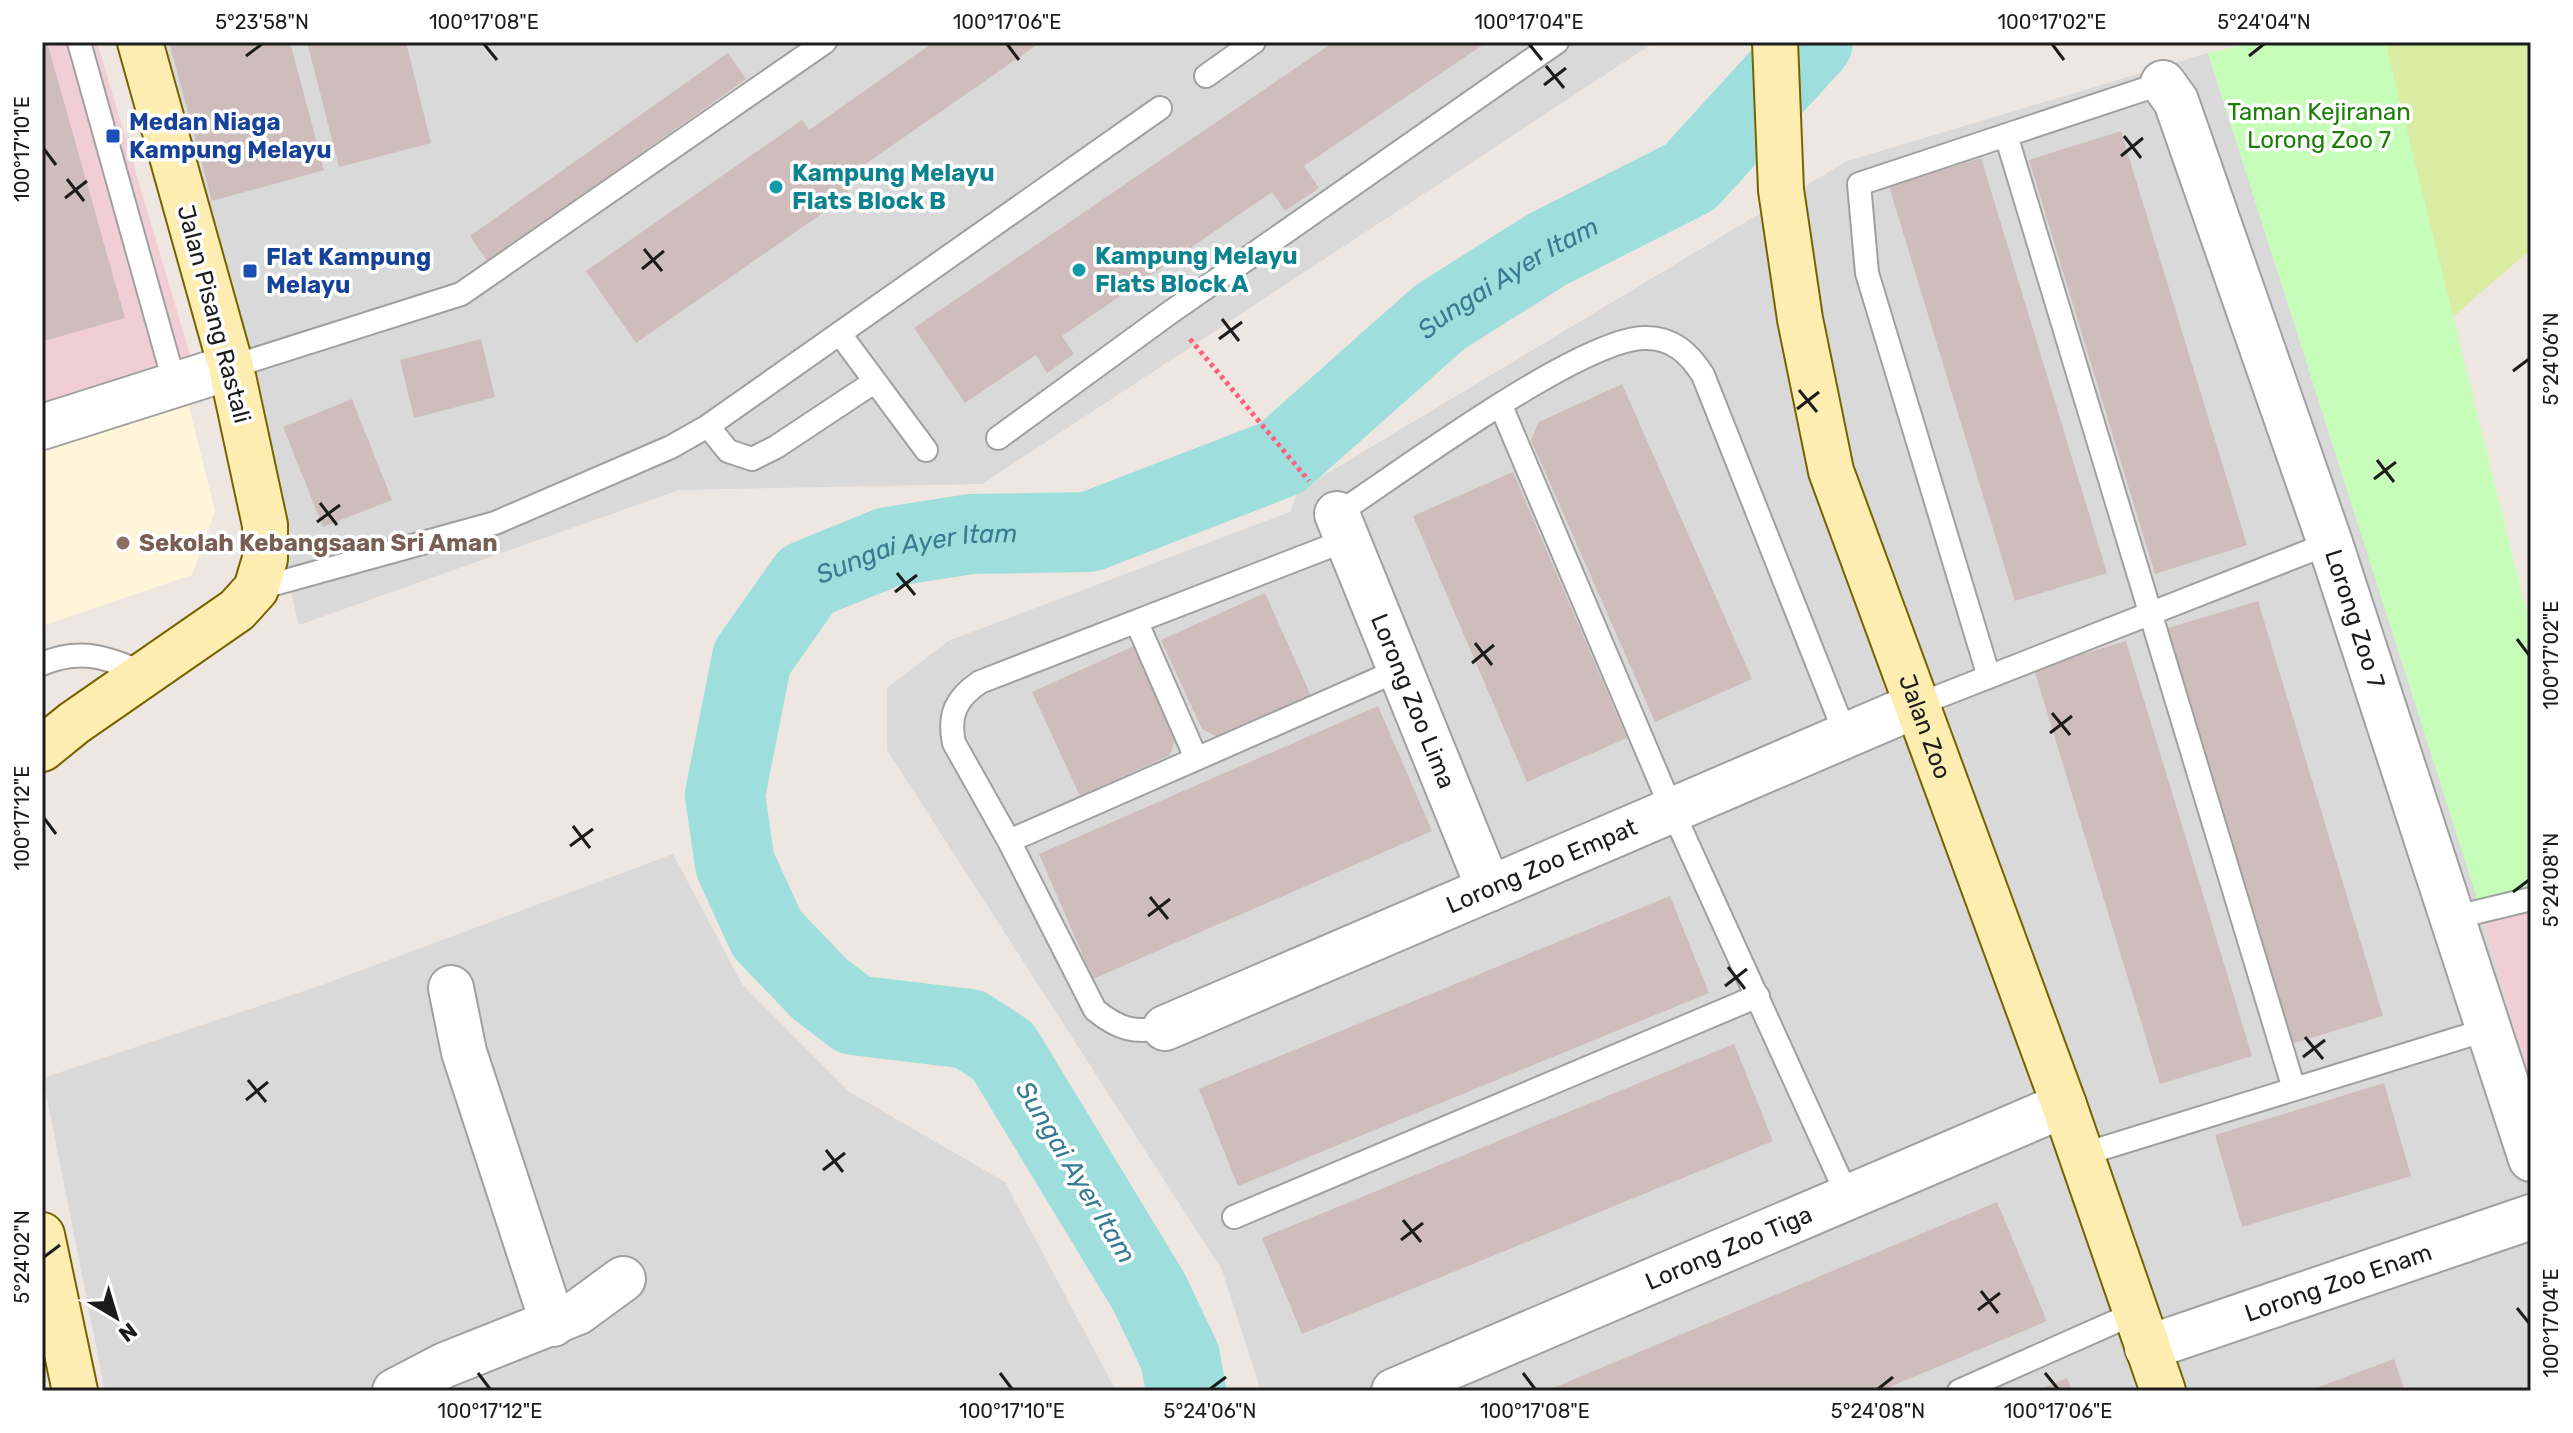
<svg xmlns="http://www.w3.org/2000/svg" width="2573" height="1433" viewBox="0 0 2573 1433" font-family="Rubik,sans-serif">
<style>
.residential{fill:#dad9d9}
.commercial{fill:#f1ced6}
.education{fill:#fff5d9}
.grass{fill:#daeca2}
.park{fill:#c6fdb9}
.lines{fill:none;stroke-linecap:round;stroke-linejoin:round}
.river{stroke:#9edfdd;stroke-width:80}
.building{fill:#cebdba}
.lane-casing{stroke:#a0a0a0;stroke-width:26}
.street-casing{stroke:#a0a0a0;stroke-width:48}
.secondary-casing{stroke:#766300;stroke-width:48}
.path{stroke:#ff617b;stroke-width:5;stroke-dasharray:4 4;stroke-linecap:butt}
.lane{stroke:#fff;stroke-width:22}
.street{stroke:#fff;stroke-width:44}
.secondary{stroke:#fdedb0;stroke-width:44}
.ticks{fill:none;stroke:#1c1c1c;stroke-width:3}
.transit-dot{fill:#1a4fb4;stroke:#fff;stroke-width:3}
.culture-dot{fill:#0f9aa8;stroke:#fff;stroke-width:3}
.education-dot{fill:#8d6e63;stroke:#fff;stroke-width:3}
.labels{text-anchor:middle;stroke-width:7;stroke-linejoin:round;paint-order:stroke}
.park-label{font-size:24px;fill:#1b7f05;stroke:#fff}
.transit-label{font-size:24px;font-weight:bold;fill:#164399;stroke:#fff;text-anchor:start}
.culture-label{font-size:24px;font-weight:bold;fill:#0d838f;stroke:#fff;text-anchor:start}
.street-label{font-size:24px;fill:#1c1c1c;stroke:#fff}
.education-label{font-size:24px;font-weight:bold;fill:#785e54;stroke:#fff;text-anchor:start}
.water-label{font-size:26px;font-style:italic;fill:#397c91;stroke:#fff}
.neatline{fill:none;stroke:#1c1c1c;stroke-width:3}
.ticks-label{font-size:20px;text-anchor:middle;fill:#1c1c1c}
</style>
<rect width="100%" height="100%" fill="#eee6e1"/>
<path class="residential" d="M156 42H1655L982 484 679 490 299 625Z
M2208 53 2478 901 2531 1088V1391H1261L1222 1270 887 750V688L948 641 1290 512 1298 491 1847 161Z
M673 854 742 984 848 1091 1005 1182 1116 1391H105L43 1078 322 985Z"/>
<path class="commercial" d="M42 42H97L191 358 42 404Z
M2531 886V1088L2478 901Z"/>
<path class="education" d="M188 403 215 511 192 575 42 626V451Z"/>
<path class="grass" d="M2385 42H2531V249L2453 317Z"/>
<path class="park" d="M2255 42H2385L2531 630V886L2478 901 2208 53Z"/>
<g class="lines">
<path class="river" id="s1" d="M1186 1391 1180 1357 1149 1292 1003 1051 969 1029 854 1015 820 989 767 934 735 864 725 795 752 658 807 580 888 547 971 534 1089 532 1281 458 1440 317 1548 249 1690 177 1813 42"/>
</g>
<path class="building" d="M42 42H47L125 318 44 341Z
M169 42H290L324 170 212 201Z
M307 42H406L431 143 339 167Z
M934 42H1041L841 181 850 194 636 343 586 271 802 120 809 130Z
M1334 42H1487L1304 166 1319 188 1285 211 1272 192 1062 336 1074 354 1047 373 1036 355 965 403 914 328Z
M728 53 746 79 488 262 470 236Z
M2121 131 2247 545 2155 574 2029 160Z
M1981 158 2107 573 2015 601 1889 186Z
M481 339 495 397 414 418 400 360Z
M1622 384 1752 679 1655 722 1531 440 1539 422Z
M352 399 392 500 323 527 283 427Z
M1513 472 1627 738 1527 782 1413 516Z
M1265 593 1312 698 1222 739 1202 729 1161 640Z
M2258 601 2383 1016 2291 1044 2165 629Z
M2126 641 2252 1056 2160 1084 2034 669Z
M1136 645 1177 734 1170 755 1080 796 1032 692Z
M1378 706 1432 831 1093 979 1039 854Z
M1670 896 1709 993 1238 1186 1199 1089Z
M1734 1044 1773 1141 1302 1334 1262 1238Z
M2384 1083 2411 1176 2242 1227 2215 1135Z
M1997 1202 2047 1321 1880 1391H1546Z
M2394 1359 2405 1391H2308Z
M2067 1378 2072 1391H2036Z"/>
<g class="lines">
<g class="lane-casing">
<path id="lane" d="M79 42 175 385
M1206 76 1254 42
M2006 135 2294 1089
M840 334 926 450
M231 367 461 294 825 42
M1501 406 1672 810 1848 1197
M708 426 728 451 752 459 776 447 874 382
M998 438 1168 314 1557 42
M1337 514C1400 473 1578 340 1644 338 1672 337 1689 353 1703 375L1846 736
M256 589 495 523 671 447 708 426 1160 108
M1137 623 1196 758
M42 664C82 647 109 658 147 675
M1989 677 1867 273 1859 184 2163 83
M1917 705 2330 543
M1009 841 1401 669
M2452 918 2531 899
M1165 1028C1134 1033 1120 1030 1095 1010L1009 841 954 743C948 715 956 698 980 682L1349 539
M2081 1155 2489 1029
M1234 1217 1758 996
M1959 1391 2135 1313"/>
</g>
<g class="street-casing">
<g id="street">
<path id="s2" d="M2163 83 2176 101 2330 543 2531 1159"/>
<path d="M42 427 231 367"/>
<path id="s3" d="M1337 514 1489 889"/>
<path d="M451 988 464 1052 553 1324"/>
<path id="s4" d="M1165 1028 1917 705"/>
<path id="s5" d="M2147 1348 2531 1217"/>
<path d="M395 1391 445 1365 578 1312 623 1279"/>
<path id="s6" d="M1394 1391 2064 1105"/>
</g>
</g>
<g class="secondary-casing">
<g id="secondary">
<path id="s7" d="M1775 42 1781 190 1800 319 1831 471 2064 1105 2163 1391"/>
<path d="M42 749 74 723 237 610 256 589 265 559V525L231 367 140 42"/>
<path d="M42 1235 75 1391"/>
</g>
</g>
<path class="path" d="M1190 339 1309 481"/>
<use href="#lane" class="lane"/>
<use href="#street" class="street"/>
<use href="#secondary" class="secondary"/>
</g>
<path class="ticks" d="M484 44 497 60M1007 44 1019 60M1529 44 1542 60M2052 44 2064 60M246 56 262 44M2249 56 2264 44M1546 66 1564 88M1544 85 1566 68M2124 136 2141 158M44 149 56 165M2121 156 2143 138M67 179 84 201M65 198 87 181M644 249 662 271M642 269 664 251M1222 319 1239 341M1219 339 1242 322M2513 371 2529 359M1799 390 1817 412M1797 409 1819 392M2377 460 2394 482M2374 479 2396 462M320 503 337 525M317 522 340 505M897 573 915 595M895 592 917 575M2517 639 2529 655M1475 643 1492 665M1472 663 1494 645M2052 713 2070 735M2050 733 2072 716M44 818 56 834M573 826 590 848M570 846 593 829M2513 892 2529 880M1150 897 1168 919M1148 916 1170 899M1728 967 1745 989M1725 986 1747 969M2305 1037 2323 1059M2303 1057 2325 1040M248 1080 266 1102M246 1100 268 1082M826 1150 843 1172M823 1170 845 1153M1403 1220 1421 1242M1401 1240 1423 1223M44 1257 60 1245M1981 1291 1998 1313M2517 1308 2529 1323M1978 1310 2000 1293M478 1373 490 1389M1000 1373 1012 1389M1523 1373 1535 1389M2045 1373 2058 1389M1210 1389 1226 1377M1878 1389 1893 1377"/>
<g class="transit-dot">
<rect x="105" y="128" width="16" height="16" rx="4"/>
<rect x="242" y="263" width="16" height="16" rx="4"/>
</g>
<g class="culture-dot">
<circle cx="776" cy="187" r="8"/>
<circle cx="1079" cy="270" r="8"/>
</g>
<circle class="education-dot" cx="123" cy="543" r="8"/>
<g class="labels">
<g class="park-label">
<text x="2319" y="120">Taman Kejiranan<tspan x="2319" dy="28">Lorong Zoo 7</tspan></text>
</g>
<g class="transit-label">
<text x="129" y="130">Medan Niaga<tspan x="129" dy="28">Kampung Melayu</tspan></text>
<text x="266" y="265">Flat Kampung<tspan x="266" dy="28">Melayu</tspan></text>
</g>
<g class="culture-label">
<text x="792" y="181">Kampung Melayu<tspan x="792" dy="28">Flats Block B</tspan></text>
<text x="1095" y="264">Kampung Melayu<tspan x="1095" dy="28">Flats Block A</tspan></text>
</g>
<g class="street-label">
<text transform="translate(214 314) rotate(75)" y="8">Jalan Pisang Rastali</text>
<text dy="8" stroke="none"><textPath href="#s2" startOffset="570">Lorong Zoo 7</textPath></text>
<text dy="8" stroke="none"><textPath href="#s3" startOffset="202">Lorong Zoo Lima</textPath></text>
<text dy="8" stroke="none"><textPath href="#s7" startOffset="706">Jalan Zoo</textPath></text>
<text dy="8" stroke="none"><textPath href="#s4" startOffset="410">Lorong Zoo Empat</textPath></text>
<text dy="8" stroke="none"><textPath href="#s6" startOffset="364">Lorong Zoo Tiga</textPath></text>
<text dy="8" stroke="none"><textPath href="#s5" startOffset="202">Lorong Zoo Enam</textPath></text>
</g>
<g class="education-label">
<text x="139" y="551">Sekolah Kebangsaan Sri Aman</text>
</g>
<g class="water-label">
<text dy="9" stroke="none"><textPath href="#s1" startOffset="1832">Sungai Ayer Itam</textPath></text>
<text dy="9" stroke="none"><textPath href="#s1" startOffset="1160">Sungai Ayer Itam</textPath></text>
<text transform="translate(1076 1172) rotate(59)" y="9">Sungai Ayer Itam</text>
</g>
</g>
<rect width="2573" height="1433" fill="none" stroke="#ffffff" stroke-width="88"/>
<g transform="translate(116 1317) rotate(142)" stroke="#ffffff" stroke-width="6" paint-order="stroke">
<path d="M0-6L14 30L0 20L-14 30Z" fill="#1c1c1c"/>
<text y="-12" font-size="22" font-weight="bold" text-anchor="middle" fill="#1c1c1c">N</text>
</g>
<rect x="44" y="44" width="2485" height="1345" class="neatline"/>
<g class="ticks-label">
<text x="262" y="29">5°23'58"N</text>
<text x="484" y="29">100°17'08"E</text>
<text x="1007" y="29">100°17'06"E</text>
<text x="1529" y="29">100°17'04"E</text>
<text x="2052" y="29">100°17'02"E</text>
<text x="2264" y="29">5°24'04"N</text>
<text transform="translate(22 149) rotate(-90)" y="7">100°17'10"E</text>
<text transform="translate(2551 359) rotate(-90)" y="7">5°24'06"N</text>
<text transform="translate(2551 655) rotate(-90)" y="7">100°17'02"E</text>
<text transform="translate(22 818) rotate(-90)" y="7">100°17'12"E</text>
<text transform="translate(2551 880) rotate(-90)" y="7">5°24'08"N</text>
<text transform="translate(22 1257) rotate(-90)" y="7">5°24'02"N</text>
<text transform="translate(2551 1323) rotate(-90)" y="7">100°17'04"E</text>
<text x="490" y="1418">100°17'12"E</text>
<text x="1012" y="1418">100°17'10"E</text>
<text x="1210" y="1418">5°24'06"N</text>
<text x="1535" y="1418">100°17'08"E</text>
<text x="1878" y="1418">5°24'08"N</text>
<text x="2058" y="1418">100°17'06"E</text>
</g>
</svg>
